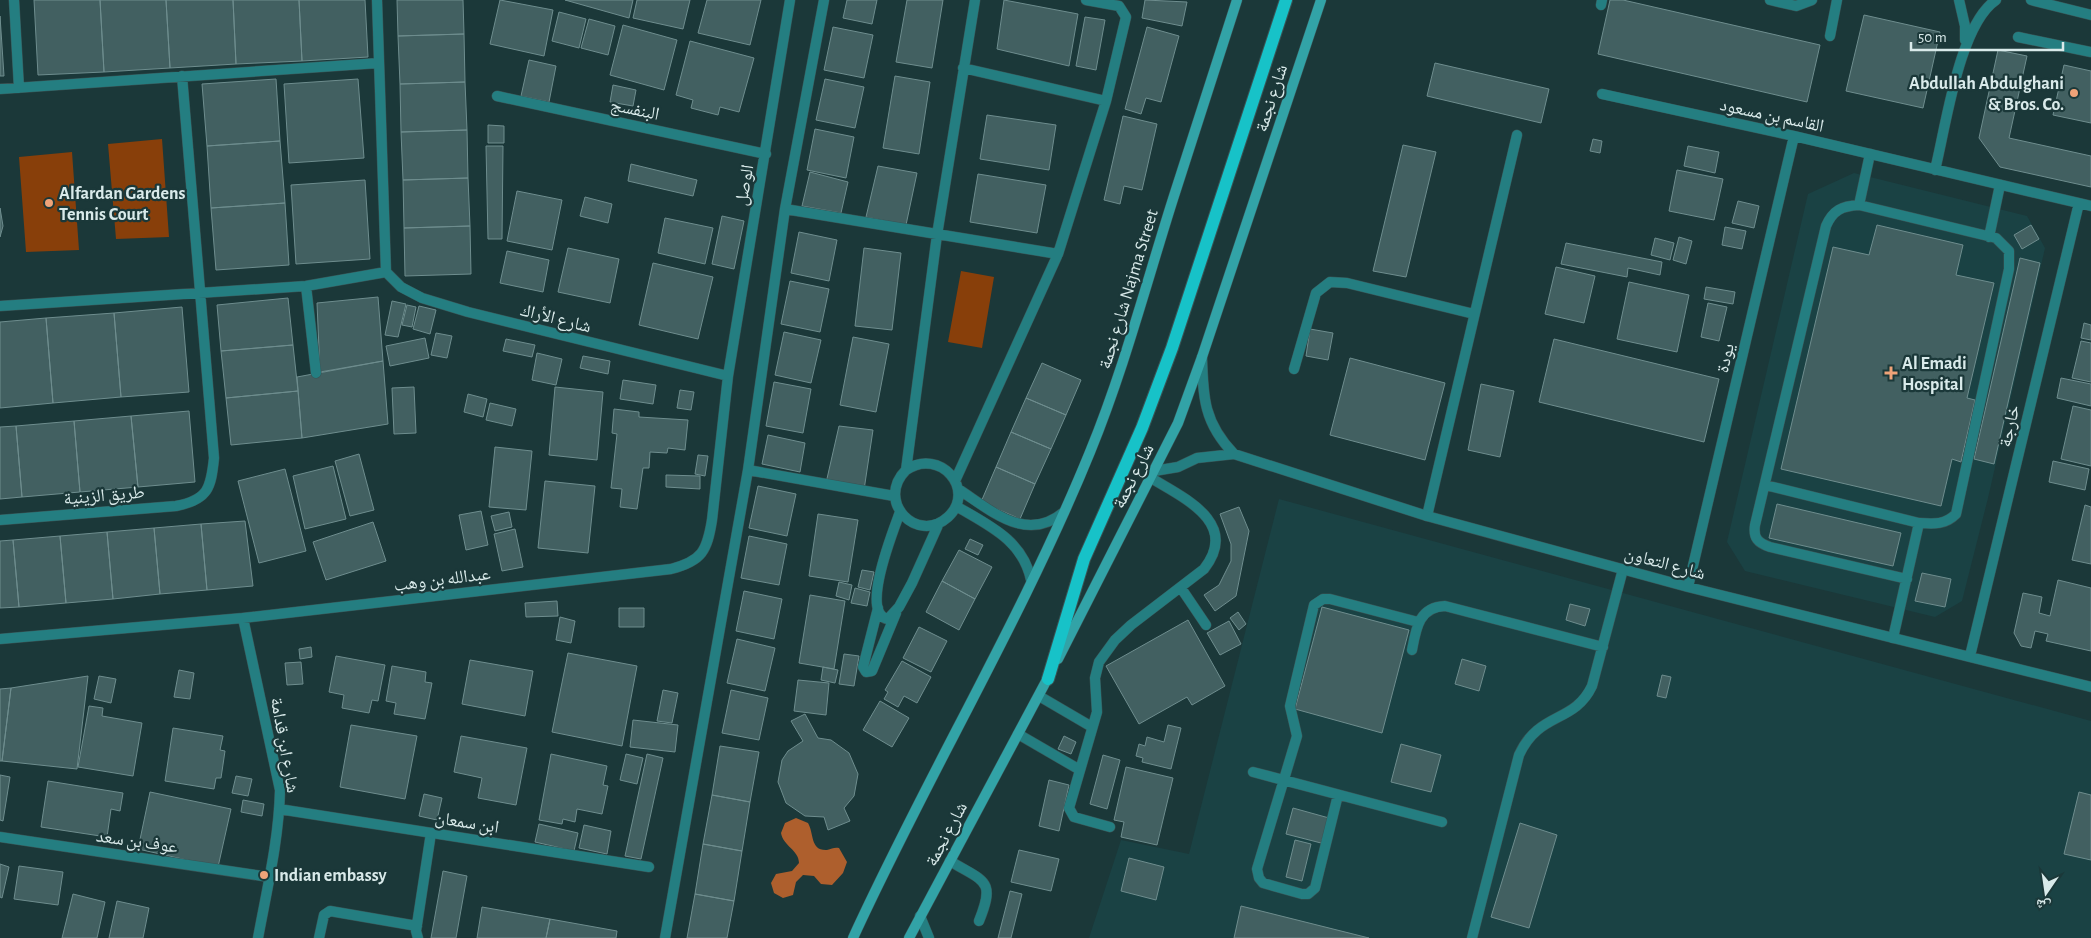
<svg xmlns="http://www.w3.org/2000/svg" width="2091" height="938" viewBox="0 0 2091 938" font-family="'Alegreya Sans','Noto Naskh Arabic',sans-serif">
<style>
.built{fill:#1a4244}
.green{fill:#883f0a}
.water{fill:#ae5f2d}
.building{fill:#426061;stroke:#6e8d8e}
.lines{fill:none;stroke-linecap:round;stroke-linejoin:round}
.lane-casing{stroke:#395455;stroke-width:11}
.street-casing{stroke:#395455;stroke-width:11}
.secondary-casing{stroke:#395455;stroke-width:11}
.primary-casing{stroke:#395455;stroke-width:14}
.lane{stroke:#247e81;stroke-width:10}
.street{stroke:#247e81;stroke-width:10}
.secondary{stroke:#32a3a7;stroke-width:10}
.primary{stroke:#17c2c8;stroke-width:12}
.poi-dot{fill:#efa378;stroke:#1b3839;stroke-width:2}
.labels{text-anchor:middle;stroke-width:4.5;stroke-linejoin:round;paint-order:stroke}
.poi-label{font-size:18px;font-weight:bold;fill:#d9eaea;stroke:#1b3839;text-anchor:start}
.street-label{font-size:18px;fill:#d9eaea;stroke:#1b3839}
</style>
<rect width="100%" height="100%" fill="#1b3839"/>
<path class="built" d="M1854 173 2027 216 2045 248 1988 498 1962 601 1935 617 1745 571 1727 542 1808 194Z
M1279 499 2091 721V938H1089L1121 840 1189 854Z"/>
<path class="green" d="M162 139 169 237 116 239 108 144Z
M72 152 79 250 26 252 19 157Z
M961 271 994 277 982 348 948 342Z"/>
<path class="water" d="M796 818 808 823C814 833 810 851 827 850 832 849 834 847 839 848L847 862 843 873 832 885 821 884 814 876 803 875 796 882 793 895 783 898 774 893 771 883 776 874 792 871 799 863C799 850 783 846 781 833L785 823Z"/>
<path class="building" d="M34 0H100L104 72 38 75Z
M100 0H166L170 68 104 72Z
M166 0H233L236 64 170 68Z
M233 0H299L302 61 236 64Z
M299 0H365L368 57 302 61Z
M397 0H463L464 34 398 36Z
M500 0 553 10 544 56 490 44Z
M565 0H633L629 18Z
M637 0H690L683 29 633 18Z
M707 0H761L750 45 698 33Z
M847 0H877L872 24 843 18Z
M907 0H943L932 68 896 62Z
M1004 0 1078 14 1069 66 997 49Z
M1145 0 1187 2 1182 26 1142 18Z
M1610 0H1623L1820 45 1807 102 1598 54Z
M559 12 586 19 579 48 552 41Z
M1864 15 1940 32 1923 108 1846 91Z
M0 16 4 76H0Z
M1085 17 1105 20 1096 70 1076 66Z
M589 19 615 26 608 55 581 48Z
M623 25 677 40 664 90 610 75Z
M833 27 873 35 864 78 824 70Z
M1147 27 1179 36 1161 102 1146 98 1141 114 1125 109Z
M464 34 465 82 400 84 398 36Z
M690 41 754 58 739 112 720 107 718 115 691 108 693 100 676 95Z
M1998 50 2027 56 2009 138 2091 156V187L2000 167 1979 138Z
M529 60 556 66 549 102 521 96Z
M1435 63 1549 89 1541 123 1427 96Z
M2064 65 2091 71V123L2053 115Z
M895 76 930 82 919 154 883 148Z
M276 79 280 141 207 146 202 84Z
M358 79 364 158 289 163 284 84Z
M825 79 864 87 855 128 816 120Z
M465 82 467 130 401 132 400 84Z
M613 85 636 90 633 106 610 102Z
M987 115 1056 125 1049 170 980 159Z
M1123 116 1157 124 1142 190 1124 186 1120 204 1104 200Z
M488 125 504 126V143H488Z
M815 129 854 137 846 178 807 170Z
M467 130 468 178 403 180 401 132Z
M1593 139 1602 141 1600 153 1590 151Z
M280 141 285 203 211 208 207 146Z
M1403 145 1436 152 1406 277 1373 271Z
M486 146H503L502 239H488Z
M1688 146 1719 152 1715 173 1684 166Z
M631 164 697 180 693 196 628 181Z
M878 166 917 173 906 225 866 217Z
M1677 170 1723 179 1714 220 1669 211Z
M810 172 848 182 841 213 802 206Z
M978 174 1046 185 1037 233 970 222Z
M468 178 470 226 404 228 403 180Z
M365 180 370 259 296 264 291 185Z
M517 191 562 200 552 250 507 241Z
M585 197 612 204 608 223 580 216Z
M1738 201 1759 206 1754 228 1732 223Z
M285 203 289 265 216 270 211 208Z
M0 208 3 226 0 237Z
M722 216 744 221 734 269 712 264Z
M665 218 713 228 705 264 658 253Z
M1877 225 1963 245 1956 275 1994 283 1967 398 1975 400 1961 462 1952 459 1941 506 1781 469 1833 247 1869 255Z
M2031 225 2039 239 2022 249 2014 235Z
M470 226 471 274 405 276 404 228Z
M1725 227 1746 231 1742 249 1722 245Z
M799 232 837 240 829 281 791 273Z
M1679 237 1692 241 1686 264 1673 260Z
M1655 238 1674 243 1670 260 1651 255Z
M1566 243 1662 262 1660 275 1628 268 1627 277 1561 264Z
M568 248 619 259 610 303 558 292Z
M864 248 901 253 892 330 855 326Z
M507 251 549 260 543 292 500 283Z
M2020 258 2040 263 1994 464 1974 459Z
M653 263 713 277 698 339 639 325Z
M1556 267 1595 276 1584 323 1545 314Z
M790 281 829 289 820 332 781 324Z
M1629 282 1689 295 1677 352 1617 339Z
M1706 287 1735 292 1733 304 1704 299Z
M378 297 383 361 320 372 317 303Z
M288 298 293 345 221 351 217 305Z
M392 301 406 304 398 337 385 335Z
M1708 303 1727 307 1719 341 1701 337Z
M407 305 416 307 412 327 402 325Z
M419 306 436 310 430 334 413 329Z
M182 307 189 392 121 397 114 313Z
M114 313 121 397 53 403 46 318Z
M46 318 53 403 0 408V322Z
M2084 323 2091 325V340L2081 338Z
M1310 329 1333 333 1328 360 1306 356Z
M784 332 821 340 811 383 775 375Z
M436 333 452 336 447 358 431 355Z
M853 337 889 344 876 412 840 405Z
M425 338 429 358 390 366 386 346Z
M506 339 535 345 532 357 503 351Z
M1554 339 1719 379 1704 442 1539 402Z
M2081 341 2091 343V382L2072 378Z
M293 345 298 391 226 398 221 351Z
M537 353 562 359 556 385 532 380Z
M583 356 610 361 608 374 580 368Z
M1350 358 1445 383 1425 460 1330 435Z
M383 361 388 424 302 438 297 377Z
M1042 363 1081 380 1066 415 1026 398Z
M2061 378 2091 384V406L2057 398Z
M623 380 656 385 653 404 620 399Z
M774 382 811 389 803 433 766 426Z
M1481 384 1514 391 1500 457 1468 450Z
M414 387 416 433 394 434 392 388Z
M555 387 603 392 597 460 549 455Z
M680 390 694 392 691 410 677 408Z
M298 391 302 438 231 445 226 398Z
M468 394 487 399 483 417 464 412Z
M1026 398 1066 415 1051 449 1011 432Z
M490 403 516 409 512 426 486 420Z
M2073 406 2091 410V466L2061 459Z
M614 409 639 412V417L688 420 685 450 668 448 667 453 650 452 649 468H643L637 509 620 507 622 489 611 488 617 434 612 433Z
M189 411 195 482 138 487 131 416Z
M131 416 138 487 80 492 74 421Z
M74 421 80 492 22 497 16 426Z
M16 426 22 497 0 499V427Z
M839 426 873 430 864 490 826 483Z
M1011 432 1051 449 1035 484 996 467Z
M768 435 805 443 800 472 762 464Z
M495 447 532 451 526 510 489 507Z
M359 454 374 510 350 516 335 461Z
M698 455 708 456 705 476 695 474Z
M2053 461 2089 469 2085 490 2049 482Z
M333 466 346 519 305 529 293 476Z
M996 467 1035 484 1020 519 981 502Z
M285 469 306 551 259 563 238 481Z
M666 475 700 476V489L666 487Z
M545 481 595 486 588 553 538 548Z
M758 486 796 494 787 536 749 528Z
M1777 504 1901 533 1893 566 1769 538Z
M2085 505 2091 507V564L2072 560Z
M1239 507 1249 531 1236 596 1215 611 1204 595 1219 585 1231 561V544L1220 514Z
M481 511 488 545 466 550 459 515Z
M509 512 512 527 495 531 491 516Z
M818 514 858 520 848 582 809 576Z
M245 521 253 586 207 590 201 524Z
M373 522 386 561 326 580 313 542Z
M201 524 207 590 160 594 154 528Z
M154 528 160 594 113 599 107 532Z
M515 529 523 567 502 571 494 534Z
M107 532 113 599 66 603 60 536Z
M60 536 66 603 19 607 13 540Z
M749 536 787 544 779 585 741 578Z
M970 539 983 545 978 555 965 549Z
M13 540 19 607 0 608V541Z
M959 550 992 567 975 599 942 581Z
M862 570 874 572 870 590 858 587Z
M1922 573 1951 579 1945 607 1915 601Z
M2058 580 2091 588V651L2046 641 2048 634 2035 631 2031 648 2021 646 2014 633 2023 593 2042 597 2039 613 2050 616Z
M942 581 975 599 959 630 926 612Z
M839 582 852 585 849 600 836 596Z
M855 588 870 592 867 606 851 603Z
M744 591 782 599 774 639 736 631Z
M810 595 845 601 834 669 799 663Z
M557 601 558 616 526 617 525 603Z
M1570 604 1590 609 1585 626 1566 620Z
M1322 607 1409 630 1382 733 1295 709Z
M619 608H644V627H619Z
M1238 612 1246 624 1239 630 1230 618Z
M560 617 575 621 571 643 556 640Z
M1188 620 1225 686 1192 705 1187 697 1139 724 1106 666Z
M1229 621 1241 644 1220 655 1207 633Z
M919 627 947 641 931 672 903 658Z
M737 639 775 648 765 691 727 683Z
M311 647 312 657 300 659 299 649Z
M568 653 637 666 622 746 552 732Z
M844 654 859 656 854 686 839 684Z
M336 656 385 665 378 701 372 700 369 713 342 708 344 695 329 692Z
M1462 659 1486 666 1479 691 1455 684Z
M470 660 533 671 525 716 462 704Z
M902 661 931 677 917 703 904 696 898 707 884 699 888 692 885 690Z
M301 662 303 684 287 685 285 663Z
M392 666 426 672 425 682 432 683 425 719 394 714 396 703 386 701Z
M823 667 838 670 835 683 821 680Z
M179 670 194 673 190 699 174 697Z
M1662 675 1671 677 1666 698 1657 696Z
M88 676 77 769 2 761 11 688Z
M99 676 116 679 111 703 94 699Z
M798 680 829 683 826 715 794 711Z
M11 688 2 761H0V689Z
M663 690 678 693 672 723 657 721Z
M731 690 768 698 759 740 722 733Z
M880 701 909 718 892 747 863 730Z
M89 706 103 708 102 716 142 723 133 776 78 767Z
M805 714 818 738 831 740 849 753 858 774 854 796 844 808 850 821 828 830 824 817 805 816 786 803 778 782 782 760 788 751 803 741 791 721Z
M633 720 678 725 675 752 630 747Z
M351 725 417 736 405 799 340 787Z
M1168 725 1181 728 1171 769 1142 762 1143 758 1136 756 1139 744 1145 746 1147 737 1164 742Z
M173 728 223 736 220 750 225 751 221 778H216L214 789 165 781Z
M461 736 527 748 516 805 478 798 482 778 454 772Z
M1064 736 1076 742 1071 754 1058 749Z
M1401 744 1441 755 1431 792 1391 782Z
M720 746 759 752 750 802 712 795Z
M551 754 607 766 603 785 608 786 602 814 577 809 575 822 563 819 562 824 539 820Z
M626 754 643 758 637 784 620 780Z
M647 754 663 758 641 859 625 856Z
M1103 755 1120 760 1107 809 1090 804Z
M1126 767 1173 778 1157 845 1121 837 1124 822 1114 820Z
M0 775 10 777 3 821 0 820Z
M236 776 252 779 248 796 232 793Z
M1049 780 1069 785 1059 831 1039 826Z
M48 781 123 793 120 811 111 809 107 837 41 827Z
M150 792 231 809 218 867 138 849Z
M2079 792 2091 795V860L2064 854Z
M424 794 442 798 437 820 419 816Z
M712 795 750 802 742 851 703 844Z
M243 800 264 804 262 816 241 812Z
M1293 808 1329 818 1321 843 1286 834Z
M1520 823 1557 835 1529 928 1491 917Z
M539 824 578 833 574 851 535 842Z
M584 825 611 831 607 854 579 848Z
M1295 840 1311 844 1302 881 1286 877Z
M703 844 742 851 734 901 695 894Z
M1019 850 1059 859 1051 891 1011 882Z
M1129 858 1164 867 1156 900 1121 891Z
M0 864 9 867 2 898 0 897Z
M19 866 63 872 58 905 14 899Z
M443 871 467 876 456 938H431Z
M1010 891 1022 894 1011 938H998Z
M73 894 105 902 97 938H62Z
M695 894 734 901 727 938H687Z
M117 901 149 908 143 938H109Z
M1241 906 1369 938H1234Z
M482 907 550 919 546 938H477Z
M550 919 617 931 616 938H546Z"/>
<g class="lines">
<g class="lane-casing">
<path id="lane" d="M1770 0 1796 6 1812 0
M1601 5 1602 0
M1830 36 1837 0
M2018 37 2091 52
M1859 205 1870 154
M1989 237 2000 185
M1294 369 1316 293 1330 282 1347 283 1474 314
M1765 485 1919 523C1934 524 1945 525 1956 514L2009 269V251L1996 238 1859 205C1842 206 1833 210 1826 226L1755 525C1753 538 1758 543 1770 547L1907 579
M1427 516 1517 135
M1181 588 1206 625
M1893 638 1919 523
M1412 650C1416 628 1419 607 1445 606L1603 647
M1039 696 1092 727
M1018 734 1080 770
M1253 772 1442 822
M1338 795 1315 888 1308 894H1302L1263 883 1259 878 1257 869 1297 736 1290 706 1314 605 1323 599H1330L1418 622
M1110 827 1074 817 1069 808 1097 712 1095 678 1099 662 1115 640 1131 625 1204 569C1240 523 1184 498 1151 478
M950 861C984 882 996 879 979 921
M920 916 929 938
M319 938 324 915 330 911 417 926
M418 938 416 931 431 833
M1472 938 1519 755C1539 711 1574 724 1592 686L1623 569"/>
</g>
<g class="street-casing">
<path id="street" d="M14 0 19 88
M377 0 386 272
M1959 0 1965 26V40
M2031 0 2091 15
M963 68 1106 101
M0 89 379 63
M1602 94 1794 136 2091 206
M497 96 766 154
M1935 170C1946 126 1959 25 1996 0
M785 209 1058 254
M386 272 401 287 422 298 468 312 728 376
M306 286 316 373
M0 306 306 286 386 272
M1202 357C1203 398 1204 423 1234 454
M748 470 894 496
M906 470C940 447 977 490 948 517 917 545 875 501 906 470L937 235 975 0
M1154 471 1178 467 1197 458 1234 454 1427 516 1688 587 2091 687
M955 481 1058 254 1106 101 1126 17 1119 6 1086 0
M958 489C991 510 1026 544 1064 512
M956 506C988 525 1023 540 1031 580
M900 512C894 529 859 615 888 619L899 607 912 583 939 523
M0 520 176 506C208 500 211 488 214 458L182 76
M1688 587 1794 136
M878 608 863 667 866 672 872 671 896 613
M243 618 280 790C279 839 267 889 258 938
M0 639 243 618 671 569C702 561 707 551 712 520L728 376 790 0
M1970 656 2079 203
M279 809 649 867
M0 837 269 877
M665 938 748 470 785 209 824 0"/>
</g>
<g class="secondary-casing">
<path id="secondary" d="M1058 659 1178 423 1202 357 1321 0
M853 938C928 774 1022 619 1090 452 1124 369 1146 284 1173 199 1194 133 1216 66 1237 0
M909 938 1051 672"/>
</g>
<g class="primary-casing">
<path id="primary" d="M1048 679 1084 559 1142 428 1172 348 1286 0"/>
</g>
<use href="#lane" class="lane"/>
<use href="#street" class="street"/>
<use href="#secondary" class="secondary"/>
<use href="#primary" class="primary"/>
</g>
<g class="poi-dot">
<circle cx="2074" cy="93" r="5"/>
<circle cx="49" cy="203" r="5"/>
<path d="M1888.5 365.5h5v5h5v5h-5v5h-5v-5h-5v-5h5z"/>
<circle cx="264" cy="875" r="5"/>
</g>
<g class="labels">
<g class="poi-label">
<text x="2064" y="89" text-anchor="end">Abdullah Abdulghani<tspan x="2064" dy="21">&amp; Bros. Co.</tspan></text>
<text x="59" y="199">Alfardan Gardens<tspan x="59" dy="21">Tennis Court</tspan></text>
<text x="1902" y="369">Al Emadi<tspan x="1902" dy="21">Hospital</tspan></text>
<text x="274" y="881">Indian embassy</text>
</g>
<g class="street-label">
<text transform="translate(1271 98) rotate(-72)" y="6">شارع نجمة</text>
<text transform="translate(635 109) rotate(12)" y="6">البنفسج</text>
<text transform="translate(1772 115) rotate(12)" y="6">القاسم بن مسعود</text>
<text transform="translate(744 185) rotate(-80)" y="6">الوصل</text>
<text transform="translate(1128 289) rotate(-73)" y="6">شارع نجمة Najma Street</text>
<text transform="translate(556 318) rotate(14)" y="6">شارع الأراك</text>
<text transform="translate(1725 358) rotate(-77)" y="6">يودة</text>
<text transform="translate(2009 426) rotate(-77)" y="6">خارجة</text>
<text transform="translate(1133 476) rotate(-63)" y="6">شارع نجمة</text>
<text transform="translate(104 495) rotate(-5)" y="6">طريق الزينية</text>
<text transform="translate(1665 563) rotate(15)" y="6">شارع التعاون</text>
<text transform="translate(442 579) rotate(-7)" y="6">عبدالله بن وهب</text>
<text transform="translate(285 745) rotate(80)" y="6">شارع ابن قدامة</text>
<text transform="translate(467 822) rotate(9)" y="6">ابن سمعان</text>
<text transform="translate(946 834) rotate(-62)" y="6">شارع نجمة</text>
<text transform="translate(137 841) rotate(8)" y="6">عوف بن سعد</text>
</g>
</g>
<g transform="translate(2046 893) rotate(193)" stroke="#1b3839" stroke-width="4" paint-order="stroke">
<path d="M0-4L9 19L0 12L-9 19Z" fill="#d9eaea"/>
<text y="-8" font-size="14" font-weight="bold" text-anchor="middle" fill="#d9eaea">ش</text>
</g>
<path d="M1911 42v8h152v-8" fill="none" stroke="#d9eaea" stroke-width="2.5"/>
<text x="1918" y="42" font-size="15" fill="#d9eaea" stroke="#1b3839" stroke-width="4" paint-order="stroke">50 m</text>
</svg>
